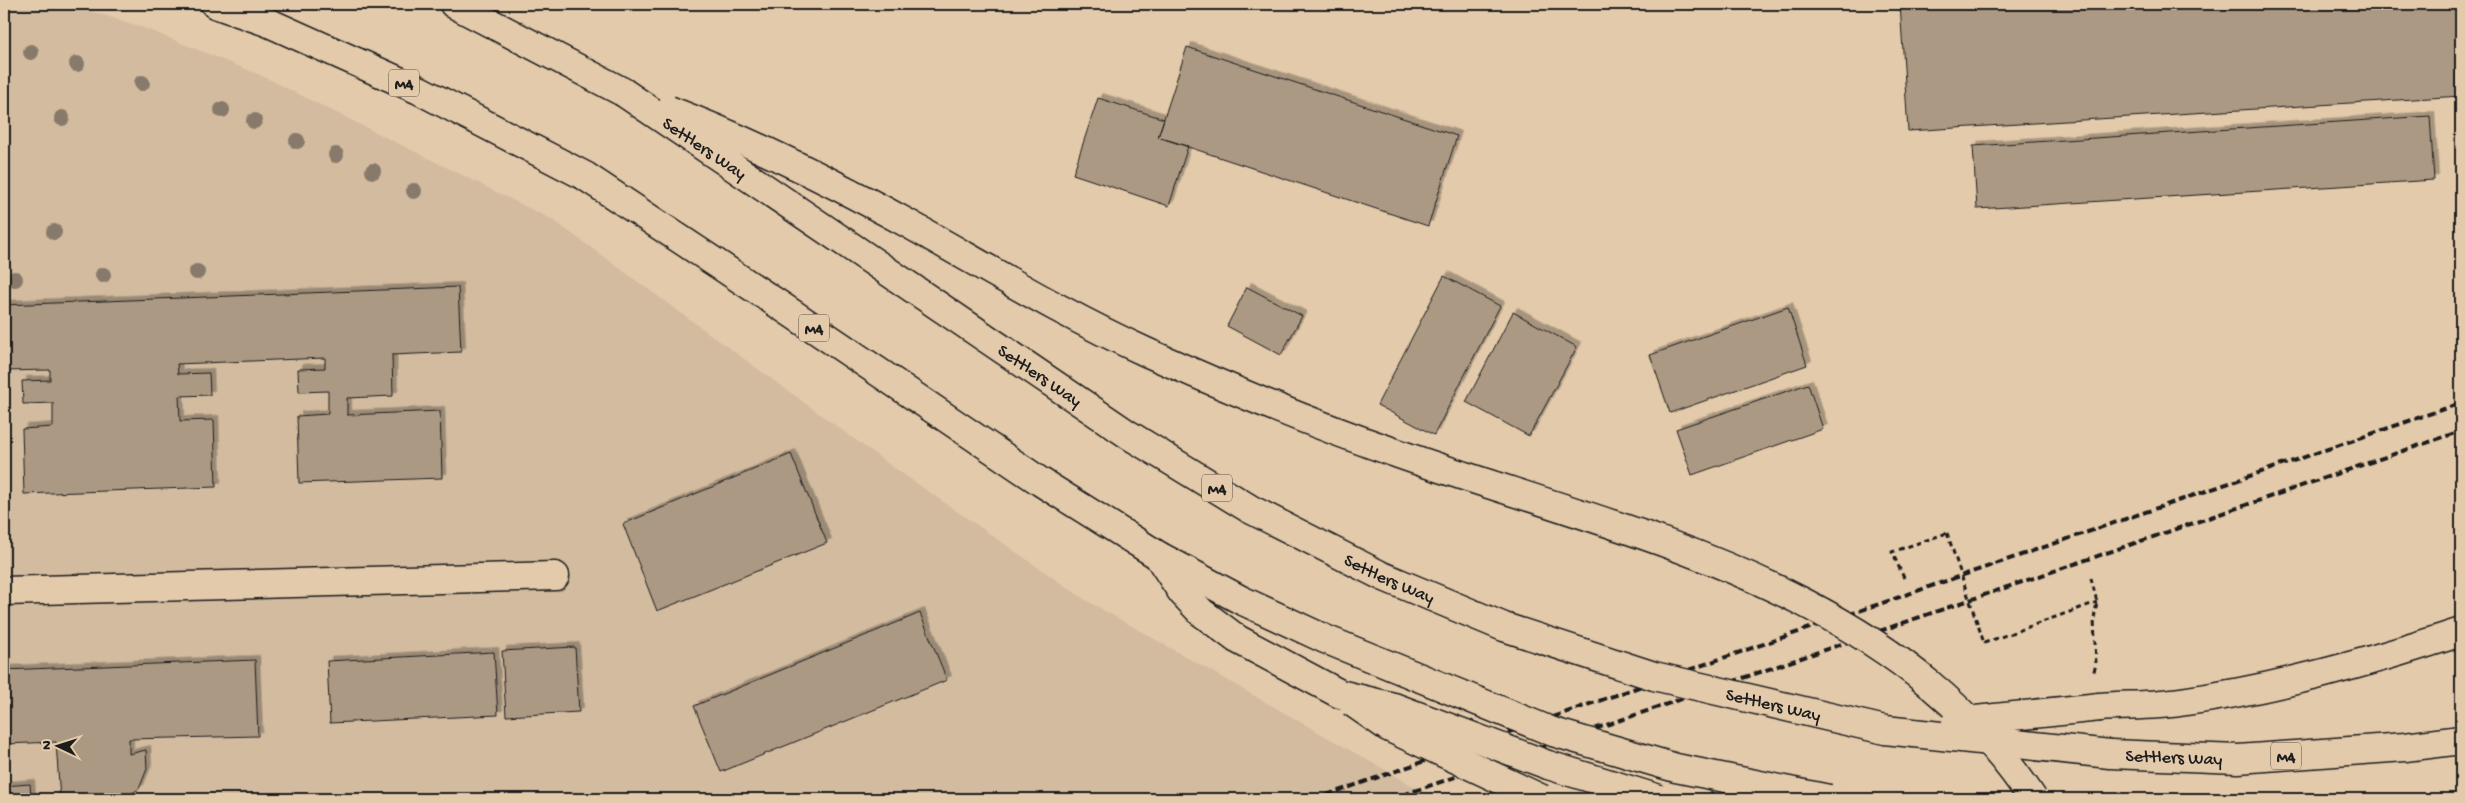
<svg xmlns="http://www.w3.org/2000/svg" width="2465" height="803" viewBox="0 0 2465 803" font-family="'Gochi Hand',sans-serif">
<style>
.built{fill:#d2bb9f}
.building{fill:#ac9983;stroke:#1c1c1c;filter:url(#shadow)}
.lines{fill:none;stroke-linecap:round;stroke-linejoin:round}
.minor-casing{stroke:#1c1c1c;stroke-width:31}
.highway-casing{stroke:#1c1c1c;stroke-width:31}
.path{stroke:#1c1c1c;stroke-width:3;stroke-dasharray:5 4;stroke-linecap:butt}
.minor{stroke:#e3caab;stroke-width:28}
.highway{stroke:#e3caab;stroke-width:28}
.rail{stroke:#1c1c1c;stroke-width:4;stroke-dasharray:8 4;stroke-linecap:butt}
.highway-bridge-casing{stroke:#1c1c1c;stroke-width:31;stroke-linecap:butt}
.path-bridge{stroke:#1c1c1c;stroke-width:3;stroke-dasharray:5 4;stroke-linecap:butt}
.highway-bridge{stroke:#e3caab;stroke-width:28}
.tree{fill:#887a6a}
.labels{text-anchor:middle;stroke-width:4.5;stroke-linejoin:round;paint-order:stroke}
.shield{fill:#e3caab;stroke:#585047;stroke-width:1}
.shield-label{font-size:16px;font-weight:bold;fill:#1c1c1c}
.street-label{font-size:18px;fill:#1c1c1c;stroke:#e3caab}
</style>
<defs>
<filter id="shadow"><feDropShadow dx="4.5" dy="-4.5" stdDeviation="0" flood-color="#0004"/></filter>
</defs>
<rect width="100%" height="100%" fill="#e3caab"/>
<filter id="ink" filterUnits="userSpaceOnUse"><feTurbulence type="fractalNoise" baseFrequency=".02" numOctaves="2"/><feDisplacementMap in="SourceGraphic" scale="10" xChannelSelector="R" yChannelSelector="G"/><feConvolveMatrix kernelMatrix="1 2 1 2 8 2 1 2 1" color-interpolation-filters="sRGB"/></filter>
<g filter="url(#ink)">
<path class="built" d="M4 4H67L142 27 260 75 553 220 890 465 1084 599 1436 799H4Z"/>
<path class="building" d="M1900 4H2461V96L1908 131Z
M1187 47 1457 136 1428 226 1158 137Z
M1098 98 1164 119 1158 137 1188 146 1169 206 1073 174Z
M2430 116 2434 180 1977 209 1973 146Z
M1444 276 1500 306 1434 435 1377 405Z
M458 287 461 352 392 355 393 396 347 398V415L440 411 442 478 299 483 297 416 328 414V391L299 392 298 369 325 368V358L177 364 178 374 209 373 210 395 179 396 180 421 214 420 216 487 24 494 22 429 53 427V403L23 404 22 381 50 380V370L4 371V305Z
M1247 287 1302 316 1281 355 1227 326Z
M1788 307 1807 365 1670 413 1650 355Z
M1513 312 1577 347 1529 436 1466 402Z
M1808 384 1823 429 1692 475 1676 429Z
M791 454 827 543 657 611 623 524Z
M920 613 947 680 721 772 694 706Z
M575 647 579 712 506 716 502 651Z
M494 652 498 715 330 723 327 661Z
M255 660 258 736 129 739V754L146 750 147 769 139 789 121 799H57H60L56 742 4 744V670Z
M30 784 31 799H4V786Z"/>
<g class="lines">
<g class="minor-casing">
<path id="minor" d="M4 591 555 576"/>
</g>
<g class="highway-casing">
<g id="highway">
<path d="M215 4 267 22 419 90 585 176 793 314 1041 482 1159 556"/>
<path d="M454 4 623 92"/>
<path d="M2100 707C2126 705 2153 706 2180 702 2276 689 2370 662 2461 632"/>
<path id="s1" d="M2110 754 2238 759 2405 747 2461 740"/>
</g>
</g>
<path class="path" d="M1904 578 1892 552 1947 533
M2091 578 2097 602 2094 619 2096 665 2093 674
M1984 643 2097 602"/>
<use href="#minor" class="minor"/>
<use href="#highway" class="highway"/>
<path class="rail" d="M1315 799 2461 403
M1391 799 2461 431"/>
<g class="highway-bridge-casing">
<g id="highway-bridge">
<path id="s2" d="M623 92 1129 435 1250 509 1382 576 1504 627 1654 676 1885 730 2110 754"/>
<path d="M669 110C751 141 830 181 907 223 986 267 1064 315 1146 352 1229 389 1313 424 1399 454 1626 534 1891 584 2033 799"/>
<path d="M1159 556 1241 600 1325 639 1553 732 1676 768 1829 799"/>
<path d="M1159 557 1182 592 1201 612 1237 639 1340 694 1394 707 1548 765 1659 799"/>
<path d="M1352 702 1388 727 1542 799"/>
<path d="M1956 722 2100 707"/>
</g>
</g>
<path class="path-bridge" d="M1947 533 1984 643"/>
<use href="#highway-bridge" class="highway-bridge"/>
</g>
<g class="tree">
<circle cx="31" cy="52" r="8"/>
<circle cx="77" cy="64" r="8"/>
<circle cx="142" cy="83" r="8"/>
<circle cx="222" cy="110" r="8"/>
<circle cx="62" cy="118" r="8"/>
<circle cx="254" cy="121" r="8"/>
<circle cx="297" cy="141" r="8"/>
<circle cx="336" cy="155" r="8"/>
<circle cx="373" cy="171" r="8"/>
<circle cx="414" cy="191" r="8"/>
<circle cx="54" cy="232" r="8"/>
<circle cx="197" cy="272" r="8"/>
<circle cx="103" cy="275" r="8"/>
<circle cx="15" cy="279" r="8"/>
</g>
</g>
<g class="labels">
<g class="shield">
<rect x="389" y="69.5" width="30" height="27" rx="4"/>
<rect x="799" y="314.5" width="30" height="27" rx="4"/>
<rect x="1202" y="474.5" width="30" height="27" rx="4"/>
<rect x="2271" y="742.5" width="30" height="27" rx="4"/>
</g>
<g class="shield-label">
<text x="404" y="89">M4</text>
<text x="814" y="334">M4</text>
<text x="1217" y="494">M4</text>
<text x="2286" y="762">M4</text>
</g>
<g class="street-label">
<text dy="6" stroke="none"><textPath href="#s2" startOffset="99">Settlers Way</textPath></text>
<text dy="6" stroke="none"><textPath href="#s2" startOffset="504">Settlers Way</textPath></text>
<text dy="6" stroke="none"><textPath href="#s2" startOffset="909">Settlers Way</textPath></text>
<text dy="6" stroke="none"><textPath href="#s2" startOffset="1314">Settlers Way</textPath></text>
<text dy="6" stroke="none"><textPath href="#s1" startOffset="64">Settlers Way</textPath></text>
</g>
</g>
<rect width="2465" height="803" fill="none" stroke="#e3caab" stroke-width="20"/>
<rect x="10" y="10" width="2445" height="783" fill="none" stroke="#1c1c1c" stroke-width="2" filter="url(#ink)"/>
<g transform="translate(58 746) rotate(274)" stroke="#e3caab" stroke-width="4" paint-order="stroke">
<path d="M0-4L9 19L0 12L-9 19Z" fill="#1c1c1c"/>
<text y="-8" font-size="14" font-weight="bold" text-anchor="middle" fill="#1c1c1c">N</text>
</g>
</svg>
